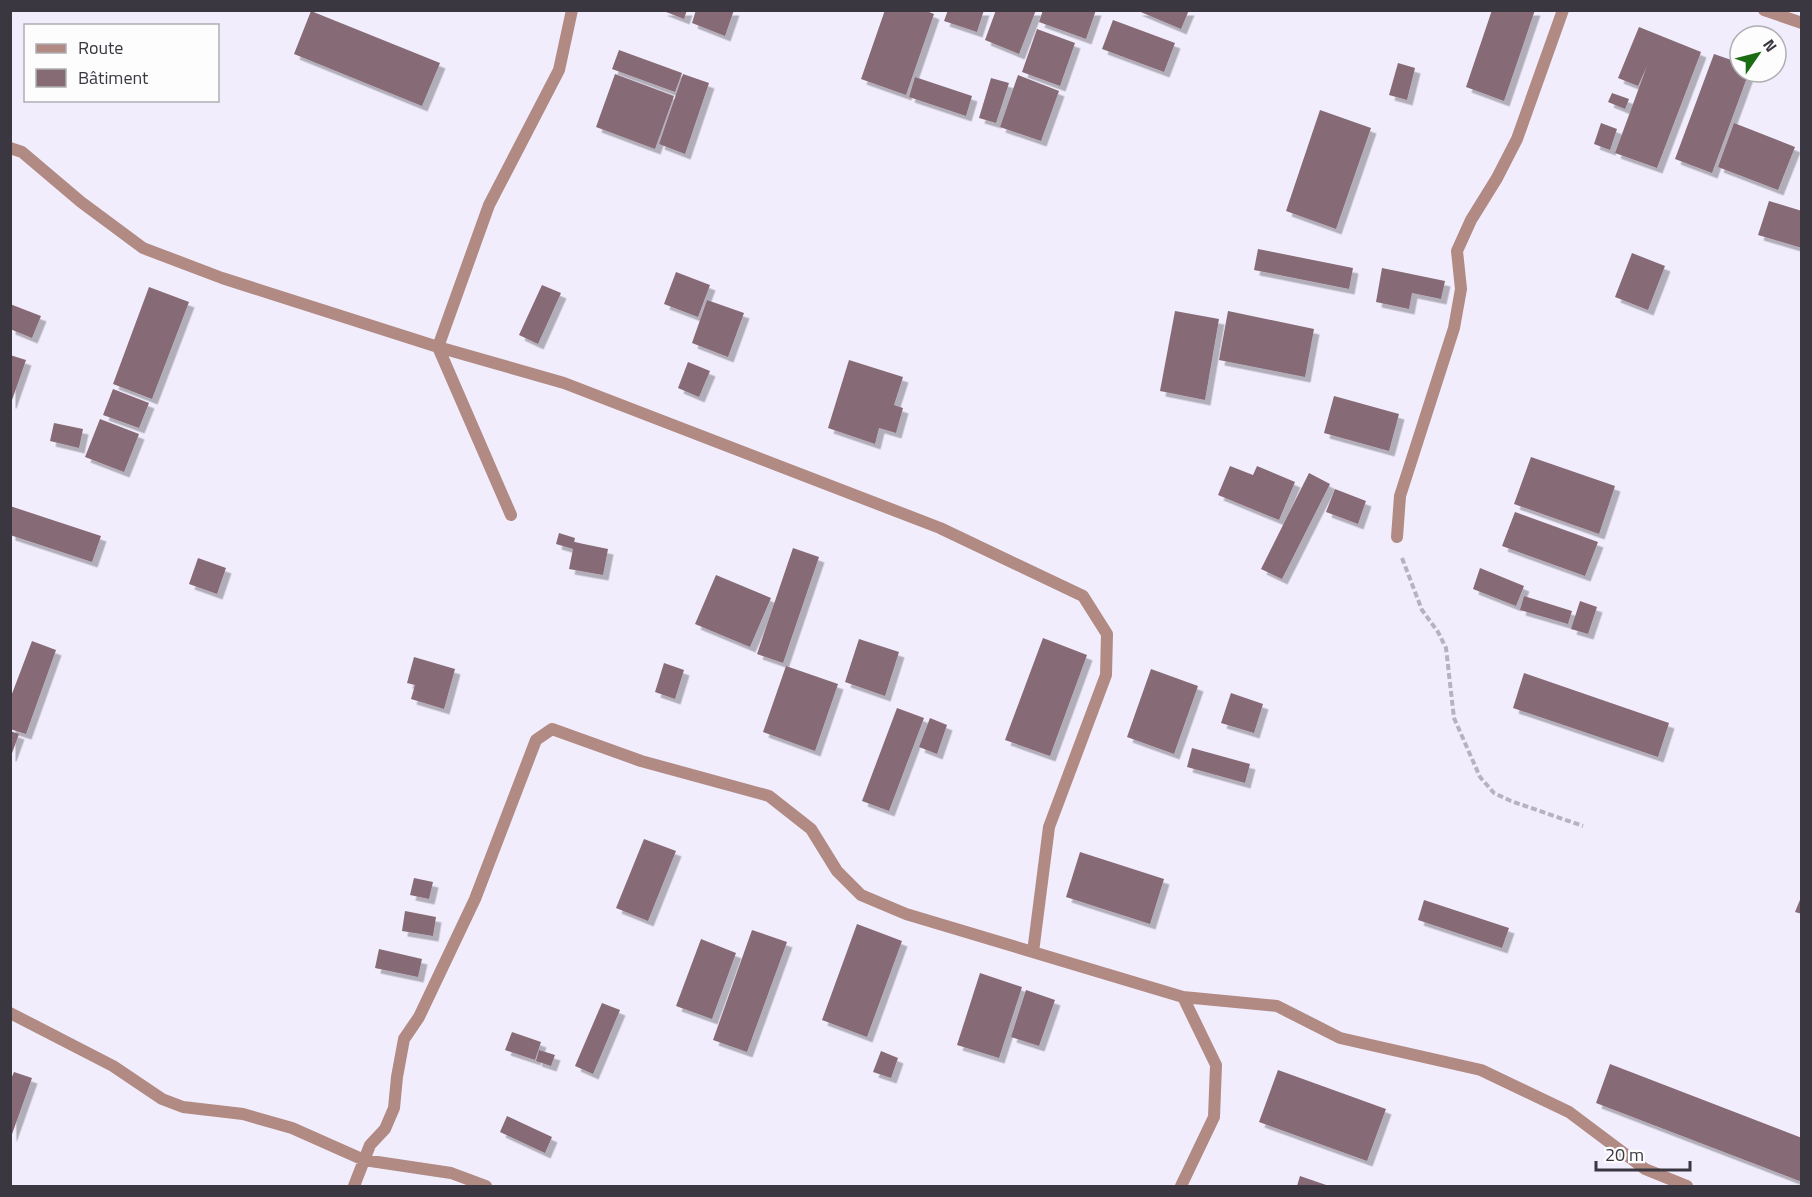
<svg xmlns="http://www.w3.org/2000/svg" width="1812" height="1197" viewBox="0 0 1812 1197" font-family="'Titillium Web',sans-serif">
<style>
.building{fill:#866b75;filter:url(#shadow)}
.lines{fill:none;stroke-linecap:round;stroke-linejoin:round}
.path{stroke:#b6b2c0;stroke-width:4;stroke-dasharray:6 3;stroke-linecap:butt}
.street{stroke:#b08a83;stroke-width:12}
</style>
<defs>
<filter id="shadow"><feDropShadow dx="5.5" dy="5.5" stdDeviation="0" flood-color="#0004"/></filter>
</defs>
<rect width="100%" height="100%" fill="#f2edfd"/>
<path class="building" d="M661 10H687L684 19Z
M696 10H734L725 36 692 23Z
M885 10H924L934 14 906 95 861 79Z
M948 10H984L977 32 944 21Z
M996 10H1036L1019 54 985 40Z
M1043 10H1096L1086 39 1039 22Z
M1136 10H1189L1181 29Z
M1492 10H1535L1504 101 1466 87Z
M311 11 440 63 422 106 294 54Z
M1113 20 1175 43 1164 72 1102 49Z
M1639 27 1701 52 1657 168 1615 153 1647 66 1638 86 1618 78Z
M1037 29 1075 43 1060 86 1022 72Z
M619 50 682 73 675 92 612 69Z
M1714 54 1740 63V72H1749L1712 173 1675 159Z
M1398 63 1415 68 1407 100 1389 95Z
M615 74 674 96 655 149 596 127Z
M683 74 709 83 685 154 659 144Z
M1018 75 1059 91 1041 141 1000 127Z
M915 77 972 96 966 116 909 97Z
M991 78 1009 83 996 123 979 118Z
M1612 93 1629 99 1625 109 1608 102Z
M1320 110 1371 128 1336 229 1286 211Z
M1601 123 1617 129 1610 150 1594 144Z
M1734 123 1795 147 1778 190 1718 167Z
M1769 201 1802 211V248L1758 235Z
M1258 249 1353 268 1349 289 1254 270Z
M1632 253 1665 266 1648 310 1615 297Z
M1382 268 1445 281 1441 299 1412 293 1409 309 1376 302Z
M676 272 710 285 698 317 664 304Z
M542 285 561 293 538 344 519 335Z
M149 287 189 302 152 399 113 384Z
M707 300 744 313 728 357 692 343Z
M10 304 41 316 32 338 10 329Z
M1175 311 1219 319 1205 400 1160 391Z
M1228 311 1314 329 1305 377 1219 360Z
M10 355 26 360 11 403H10Z
M849 360 903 377 894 405 903 408 896 433 879 428 875 444 828 428Z
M688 362 710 371 699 397 678 388Z
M113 389 149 403 139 428 103 415Z
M1334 396 1399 414 1389 451 1324 433Z
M100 419 139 434 124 472 85 457Z
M54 423 83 429 79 448 50 441Z
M1531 457 1615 486 1599 534 1514 504Z
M1230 466 1253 475 1257 466 1295 482 1279 520 1218 495Z
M1309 473 1330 484 1282 579 1261 569Z
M1335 489 1366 501 1358 524 1326 512Z
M10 506 101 536 92 562 10 535Z
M1515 512 1598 542 1585 576 1502 546Z
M559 533 575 538 574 542 608 549 603 575 569 569 573 549 556 544Z
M793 548 819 557 783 663 757 654Z
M198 558 226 568 217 594 189 584Z
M1480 568 1524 586 1516 606 1473 589Z
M716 575 771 598 750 647 695 624Z
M1524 596 1572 611 1568 624 1520 610Z
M1580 601 1597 607 1588 634 1571 629Z
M1043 638 1087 655 1050 756 1005 740Z
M859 639 899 652 885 696 845 682Z
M32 641 56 650 26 734 10 729V699Z
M414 657 455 669 444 709 411 699 415 685 407 683Z
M664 663 684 670 675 699 655 692Z
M786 666 838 684 815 751 763 732Z
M1151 669 1198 686 1174 754 1127 737Z
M1524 673 1669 723 1658 757 1513 708Z
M1231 693 1263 704 1254 733 1221 723Z
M897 708 924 718 889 811 862 801Z
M930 718 947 725 937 754 919 747Z
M10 731 19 734 11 756H10Z
M1192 748 1250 764 1245 783 1187 767Z
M644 839 676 851 648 921 616 908Z
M1080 852 1164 879 1150 924 1066 897Z
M414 878 433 882 429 899 410 895Z
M1802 895V914L1795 912Z
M1424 900 1509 928 1502 948 1418 920Z
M405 911 436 917 433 936 402 931Z
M857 924 902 941 867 1037 822 1020Z
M752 930 787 942 747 1052 713 1040Z
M701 939 736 953 712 1019 676 1006Z
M379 949 422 959 418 977 375 968Z
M980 973 1022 987 999 1058 957 1045Z
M1026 990 1055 1000 1039 1046 1011 1037Z
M602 1003 620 1010 593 1074 575 1066Z
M512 1032 541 1042 535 1060 505 1050Z
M539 1050 555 1055 551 1066 536 1061Z
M881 1051 898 1058 891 1078 873 1072Z
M1610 1064 1802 1138V1182L1596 1103Z
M1278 1070 1386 1109 1367 1161 1259 1122Z
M14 1072 32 1078 11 1137 10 1081Z
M507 1116 552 1137 545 1153 500 1132Z
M1300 1176 1329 1186H1297Z"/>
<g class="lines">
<path class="path" d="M1402 558 1422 610 1438 632 1446 648 1454 718 1480 777 1494 793 1511 801 1583 826"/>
<path class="street" d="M1764 10 1802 23
M10 148 22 152 81 202 143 248 222 278 438 347 564 383 940 528 1083 596 1107 634 1106 675 1049 827 1033 952
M511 515 438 347 489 205 559 70 572 10
M1397 537 1400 496 1454 328 1461 289 1457 251 1471 220 1497 178 1517 139 1563 10
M10 1013 113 1066 162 1099 183 1107 243 1114 292 1128 364 1160 451 1173 486 1186
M354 1186 370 1145 385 1129 394 1108 397 1077 404 1039 419 1017 475 899 536 740 552 729 641 761 769 796 811 829 837 871 861 895 906 914 1183 997 1277 1006 1340 1038 1481 1070 1569 1112 1645 1169 1687 1186
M1181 1186 1214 1117 1216 1065 1183 997"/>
</g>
<rect width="1812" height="1197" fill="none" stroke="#3a3741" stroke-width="24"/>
<rect x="24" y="24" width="195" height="78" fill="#fdfdfd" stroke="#afaeb2" stroke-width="1.5"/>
<rect x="36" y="44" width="30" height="9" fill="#b08a83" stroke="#afaeb2" stroke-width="1.5"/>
<text x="78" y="54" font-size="18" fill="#3a3741">Route</text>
<rect x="36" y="69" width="30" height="18" fill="#866b75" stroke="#afaeb2" stroke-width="1.5"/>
<text x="78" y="84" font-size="18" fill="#3a3741">Bâtiment</text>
<g transform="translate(1758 54) rotate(55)"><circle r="28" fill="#fdfdfd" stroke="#afaeb2" stroke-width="1.5"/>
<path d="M0-4.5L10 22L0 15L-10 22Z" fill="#1a6d13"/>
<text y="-9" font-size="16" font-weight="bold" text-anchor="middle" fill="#3a3741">N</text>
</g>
<path d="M1596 1161v9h94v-9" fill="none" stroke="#3a3741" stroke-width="3"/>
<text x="1605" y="1161" font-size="18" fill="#3a3741" stroke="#fdfdfd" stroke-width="4.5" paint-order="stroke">20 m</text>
</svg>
